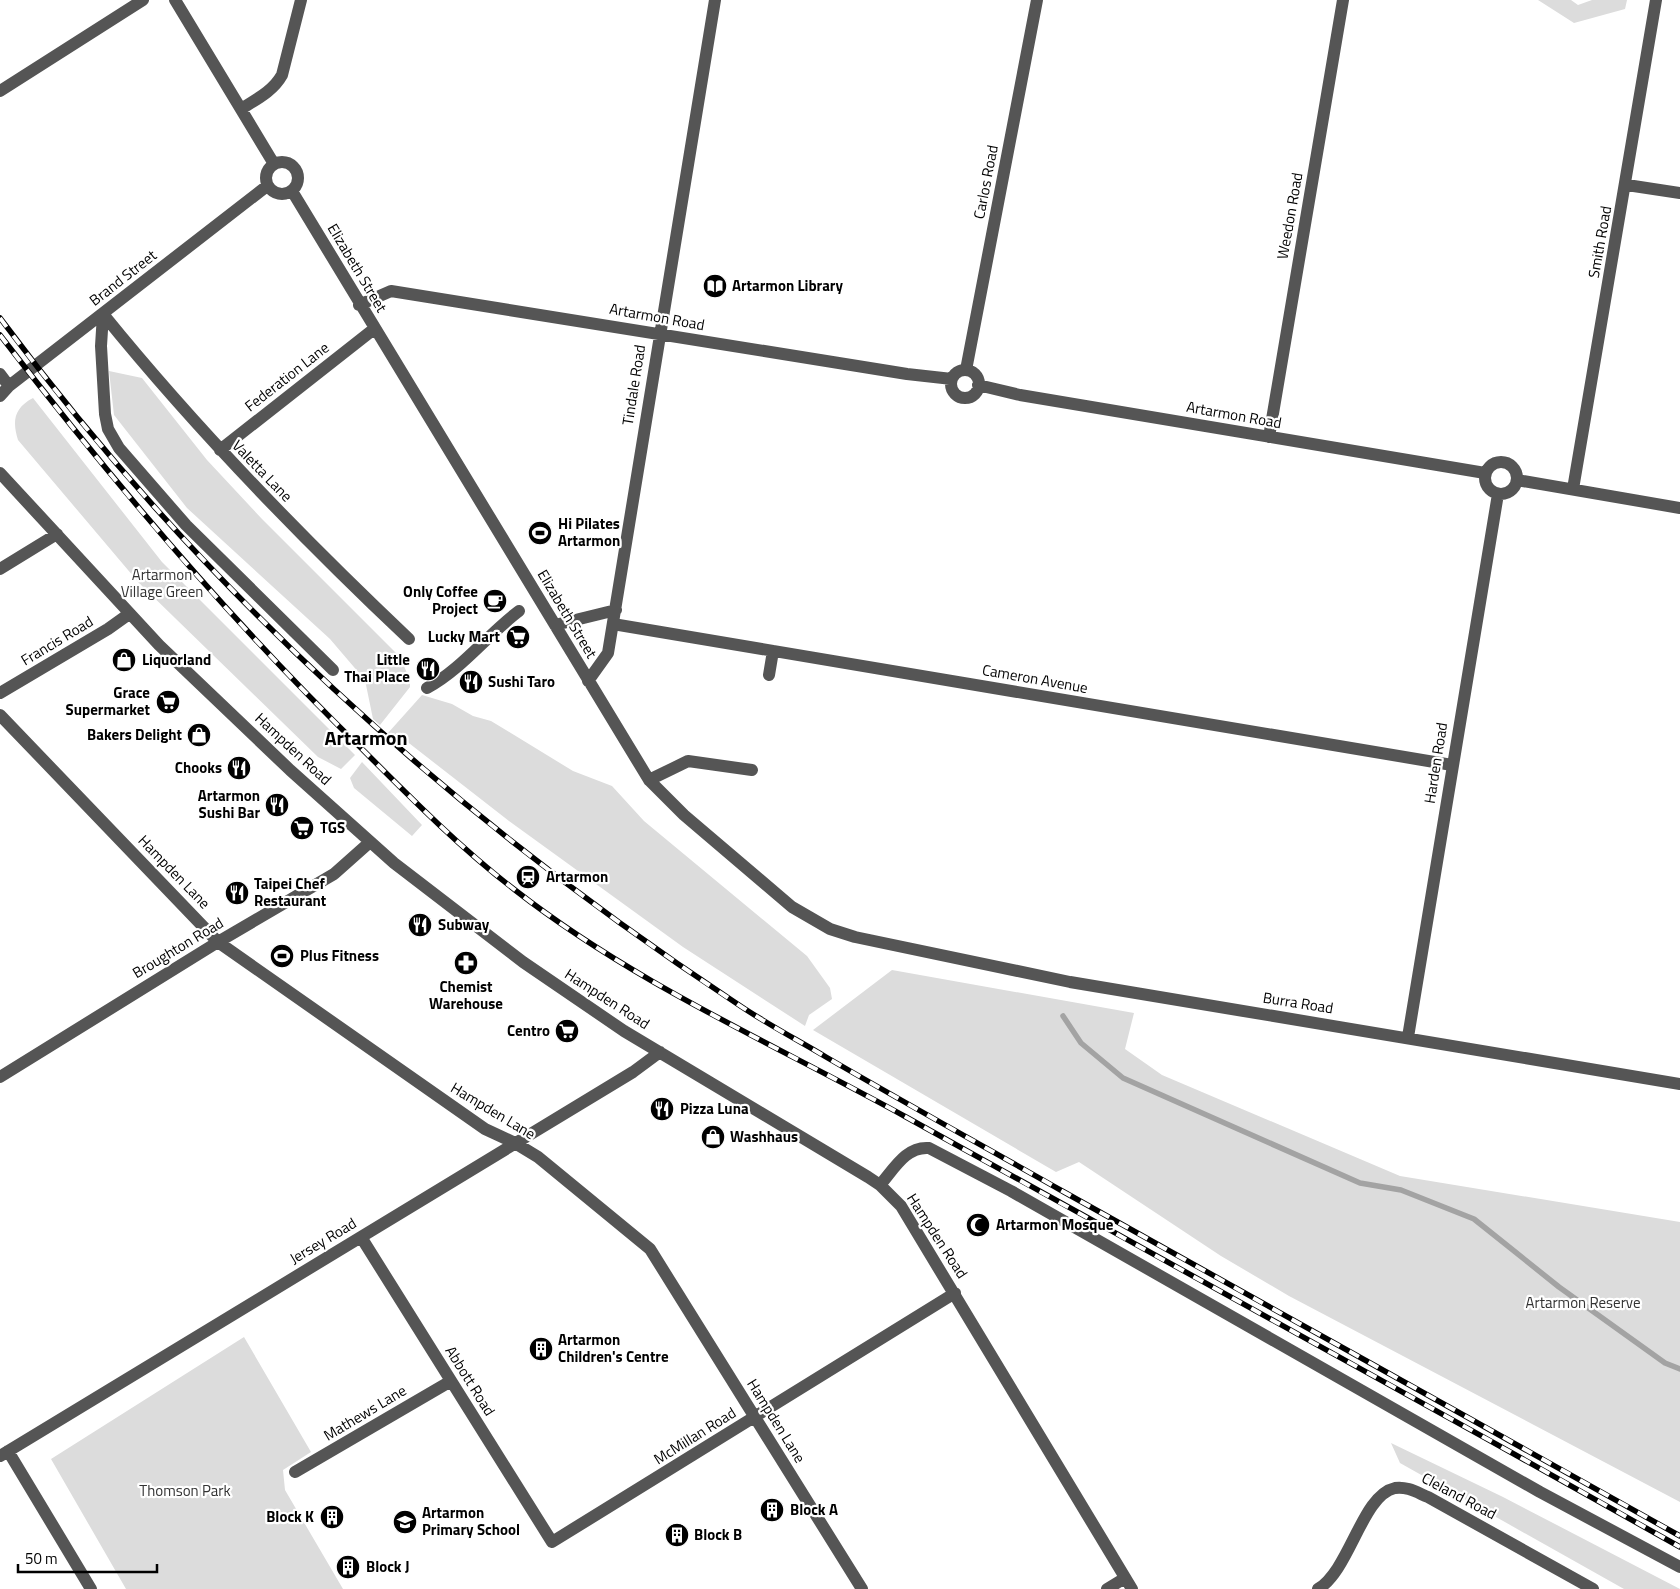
<svg xmlns="http://www.w3.org/2000/svg" width="1680" height="1589" viewBox="0 0 1680 1589" font-family="'Titillium Web',sans-serif">
<style>
.green{fill:#dcdcdc}
.lines{fill:none;stroke-linecap:round;stroke-linejoin:round}
.stream{stroke:#a3a3a3;stroke-width:5.5}
.minor{stroke:#555;stroke-width:12}
.rail-casing{stroke:#000;stroke-width:5.5}
.rail{stroke:#fff;stroke-width:4;stroke-dasharray:11;stroke-linecap:butt}
.labels{text-anchor:middle;stroke-width:4.5;stroke-linejoin:round;paint-order:stroke}
.street-label{font-size:15px;fill:#000;stroke:#fff}
.poi-label{font-size:15px;font-weight:bold;fill:#000;stroke:#fff;text-anchor:start}
.park-label{font-size:15px;fill:#333;stroke:#fff}
.district-label{font-size:20px;font-weight:bold;fill:#000;stroke:#fff}
</style>
<rect width="100%" height="100%" fill="#fff"/>
<path class="green" d="M1538 0H1571L1578 5 1592 0H1627L1625 9 1574 23Z
M109 371 142 378 207 460 262 519 400 657 410 680V687L380 725 373 719 365 680 330 639 187 508 114 415Z
M33 398 162 562 355 755 341 769 318 757 139 583 18 440C12 421 14 408 33 398Z
M422 695 452 704 473 716 491 721 573 771 612 786 644 821 807 956 830 988 832 999 809 1015 805 1026 683 947 509 821 405 740 388 733Z
M362 762 422 825 412 836 354 788 350 778Z
M892 970 1134 1013 1125 1049 1162 1075 1400 1176 1680 1222V1502L1289 1296 1221 1256 1079 1162 1056 1172 813 1030Z
M244 1337 311 1452 283 1470 285 1490 343 1589H126L51 1459Z
M1391 1443 1503 1497 1680 1589H1624L1400 1463Z"/>
<g class="lines">
<path class="stream" d="M1063 1016 1081 1043 1123 1078 1360 1183 1401 1190 1474 1219 1559 1287 1665 1363 1680 1369"/>
<path class="minor" d="M175 0 274 164
M0 91 143 0
M241 109C257 99 273 91 282 75L301 0
M266 178a16 16 0 1 1 32 0a16 16 0 1 1-32 0Z
M1627 185 1680 193
M292 191 649 780 684 815 792 907 830 929 855 937 1070 982 1680 1084
M359 305 391 291 907 374 952 379
M103 314C197 430 301 537 409 639
M103 314 101 346 105 414 108 429 119 448 186 525 333 670
M966 370 1037 0
M951 384a14 14 0 1 1 28 0a14 14 0 1 1-28 0Z
M0 374 9 386
M978 385 1020 395 1485 473
M0 396 9 386 267 186
M1269 437 1343 0
M220 450 374 329
M1485 478a16 16 0 1 1 32 0a16 16 0 1 1-32 0Z
M0 473 159 645 290 770 394 863 523 962 624 1031 868 1177 880 1185 901 1206 1132 1589
M1517 480 1680 508
M1573 489 1656 0
M0 569 57 534
M613 624 1452 765
M555 625 616 610
M769 675 773 651
M588 681 608 653 715 0
M427 688C462 669 487 635 519 611
M0 693 108 629 129 614
M0 715 218 942 485 1129 515 1143 538 1157 650 1249 862 1589
M649 780 688 761 752 770
M1408 1037 1498 494
M0 1077 218 942 334 874 370 842
M880 1185C894 1169 906 1146 929 1148L1011 1191 1540 1492 1680 1567
M361 1237 552 1542 955 1293
M8 1451 91 1589
M0 1456 633 1072 660 1052
M295 1472 451 1381
M1107 1589 1125 1578
M1318 1589C1350 1570 1362 1495 1395 1488 1407 1486 1418 1493 1428 1497L1593 1589"/>
<g class="rail-casing">
<path id="rail" d="M0 318C202 590 454 817 736 1003 765 1023 796 1039 826 1057 905 1103 985 1147 1064 1192 1269 1307 1475 1421 1680 1536
M0 335C112 481 228 618 360 747 410 797 459 847 515 890 634 983 774 1044 906 1117 1164 1261 1423 1402 1680 1547"/>
</g>
<use href="#rail" class="rail"/>
</g>
<defs>
<g id="library-disc" transform="scale(1.25)"><circle r="9.5" fill="#000" stroke="#fff"/><path d="M-6-4Q-3-5.5-.7-3.5V5Q-3 3-6 4ZM6-4Q3-5.5 .7-3.5V5Q3 3 6 4Z" fill="#fff"/></g>
<g id="stadium-disc" transform="scale(1.25)"><circle r="9.5" fill="#000" stroke="#fff"/><path d="M0-5a6.5 5 0 1 0 0 10a6.5 5 0 1 0 0-10ZM-3.5-1.8h7v3.6h-7Z" fill="#fff"/></g>
<g id="cafe-disc" transform="scale(1.25)"><circle r="9.5" fill="#000" stroke="#fff"/><path d="M-5.5-4.5H6V0H3Q3 3.5 0 3.5H-2.5Q-5.5 3.5-5.5 0ZM3-3.2v2h1.7v-2ZM-6 4.5H4V6H-6Z" fill="#fff"/></g>
<g id="supermarket-disc" transform="scale(1.25)"><circle r="9.5" fill="#000" stroke="#fff"/><path d="M-6-5.5h2.5l.6 2H6L4.5 2H-2.5L-4.4-4H-6ZM-1.5 3.2a1.3 1.3 0 1 0 .1 0ZM3 3.2a1.3 1.3 0 1 0 .1 0Z" fill="#fff"/></g>
<g id="shop-disc" transform="scale(1.25)"><circle r="9.5" fill="#000" stroke="#fff"/><path d="M-5-2.5h2.3a2.7 3.5 0 0 1 5.4 0H5L5.5 6h-11ZM-1.5-2.5h3a1.5 2.3 0 0 0-3 0Z" fill="#fff"/></g>
<g id="restaurant-disc" transform="scale(1.25)"><circle r="9.5" fill="#000" stroke="#fff"/><path d="M-5-6h1v4h1v-4h1v4h1v-4h1v5L-1.5 .5V6h-2V.5L-5-1ZM5-6V6H3V1.5H1.5Q1.5-4 5-6Z" fill="#fff"/></g>
<g id="station-disc" transform="scale(1.25)"><circle r="9.5" fill="#000" stroke="#fff"/><path d="M-3-6H3Q5-6 5-4V2Q5 4 3 4L4.5 6H3L1.5 4h-3L-3 6H-4.5L-3 4Q-5 4-5 2V-4Q-5-6-3-6ZM-3.5-4v3h7v-3ZM-3.5 1v1.5H-2V1ZM2 1v1.5H3.5V1Z" fill="#fff"/></g>
<g id="pharmacy-disc" transform="scale(1.25)"><circle r="9.5" fill="#000" stroke="#fff"/><path d="M-2-6h4v4h4v4h-4v4h-4v-4h-4v-4h4Z" fill="#fff"/></g>
<g id="mosque-disc" transform="scale(1.25)"><circle r="9.5" fill="#000" stroke="#fff"/><path d="M3.5-4.9A6 6 0 1 0 3.5 4.9A5 5 0 1 1 3.5-4.9Z" fill="#fff"/></g>
<g id="building-disc" transform="scale(1.25)"><circle r="9.5" fill="#000" stroke="#fff"/><path d="M-4-6H4V6H1V3H-1V6H-4ZM-2.5-4.3h1.7v1.8h-1.7ZM.8-4.3h1.7v1.8H.8ZM-2.5-1h1.7V.8h-1.7ZM.8-1h1.7V.8H.8Z" fill="#fff"/></g>
<g id="school-disc" transform="scale(1.25)"><circle r="9.5" fill="#000" stroke="#fff"/><path d="M0-5L7-2L0 1L-7-2ZM-4 1L0 2.5L4 1V4Q0 6-4 4Z" fill="#fff"/></g>
</defs>
<g fill-rule="evenodd">
<use href="#library-disc" x="715" y="286"/>
<use href="#stadium-disc" x="540" y="533"/>
<use href="#cafe-disc" x="495" y="601"/>
<use href="#supermarket-disc" x="518" y="637"/>
<use href="#shop-disc" x="124" y="660"/>
<use href="#restaurant-disc" x="428" y="669"/>
<use href="#restaurant-disc" x="471" y="682"/>
<use href="#supermarket-disc" x="168" y="702"/>
<use href="#shop-disc" x="199" y="735"/>
<use href="#restaurant-disc" x="239" y="768"/>
<use href="#restaurant-disc" x="277" y="805"/>
<use href="#supermarket-disc" x="302" y="828"/>
<use href="#station-disc" x="528" y="877"/>
<use href="#restaurant-disc" x="237" y="893"/>
<use href="#restaurant-disc" x="420" y="925"/>
<use href="#stadium-disc" x="282" y="956"/>
<use href="#pharmacy-disc" x="466" y="963"/>
<use href="#supermarket-disc" x="567" y="1031"/>
<use href="#restaurant-disc" x="662" y="1109"/>
<use href="#shop-disc" x="713" y="1137"/>
<use href="#mosque-disc" x="978" y="1225"/>
<use href="#building-disc" x="541" y="1349"/>
<use href="#building-disc" x="772" y="1510"/>
<use href="#building-disc" x="332" y="1517"/>
<use href="#school-disc" x="405" y="1522"/>
<use href="#building-disc" x="677" y="1535"/>
<use href="#building-disc" x="348" y="1567"/>
</g>
<g class="labels">
<g class="street-label">
<text transform="translate(986 182) rotate(-79)" y="5">Carlos Road</text>
<text transform="translate(1290 216) rotate(-80)" y="5">Weedon Road</text>
<text transform="translate(1600 242) rotate(-80)" y="5">Smith Road</text>
<text transform="translate(357 268) rotate(59)" y="5">Elizabeth Street</text>
<text transform="translate(123 278) rotate(-38)" y="5">Brand Street</text>
<text transform="translate(657 317) rotate(10)" y="5">Artarmon Road</text>
<text transform="translate(287 377) rotate(-38)" y="5">Federation Lane</text>
<text transform="translate(634 385) rotate(-81)" y="5">Tindale Road</text>
<text transform="translate(1234 415) rotate(10)" y="5">Artarmon Road</text>
<text transform="translate(262 471) rotate(46)" y="5">Valetta Lane</text>
<text transform="translate(567 614) rotate(59)" y="5">Elizabeth Street</text>
<text transform="translate(57 641) rotate(-31)" y="5">Francis Road</text>
<text transform="translate(1035 679) rotate(10)" y="5">Cameron Avenue</text>
<text transform="translate(293 749) rotate(43)" y="5">Hampden Road</text>
<text transform="translate(1436 763) rotate(-81)" y="5">Harden Road</text>
<text transform="translate(174 872) rotate(46)" y="5">Hampden Lane</text>
<text transform="translate(178 948) rotate(-31)" y="5">Broughton Road</text>
<text transform="translate(607 999) rotate(33)" y="5">Hampden Road</text>
<text transform="translate(1298 1003) rotate(9)" y="5">Burra Road</text>
<text transform="translate(493 1111) rotate(31)" y="5">Hampden Lane</text>
<text transform="translate(937 1236) rotate(57)" y="5">Hampden Road</text>
<text transform="translate(323 1241) rotate(-31)" y="5">Jersey Road</text>
<text transform="translate(470 1381) rotate(58)" y="5">Abbott Road</text>
<text transform="translate(365 1413) rotate(-31)" y="5">Mathews Lane</text>
<text transform="translate(776 1421) rotate(58)" y="5">Hampden Lane</text>
<text transform="translate(695 1436) rotate(-32)" y="5">McMillan Road</text>
<text transform="translate(1459 1496) rotate(28)" y="5">Cleland Road</text>
</g>
<g class="poi-label">
<text x="732" y="291">Artarmon Library</text>
<text x="558" y="529">Hi Pilates<tspan x="558" dy="17">Artarmon</tspan></text>
<text x="478" y="597" text-anchor="end">Only Coffee<tspan x="478" dy="17">Project</tspan></text>
<text x="500" y="642" text-anchor="end">Lucky Mart</text>
<text x="142" y="665">Liquorland</text>
<text x="410" y="665" text-anchor="end">Little<tspan x="410" dy="17">Thai Place</tspan></text>
<text x="488" y="687">Sushi Taro</text>
<text x="150" y="698" text-anchor="end">Grace<tspan x="150" dy="17">Supermarket</tspan></text>
<text x="182" y="740" text-anchor="end">Bakers Delight</text>
<text x="222" y="773" text-anchor="end">Chooks</text>
<text x="260" y="801" text-anchor="end">Artarmon<tspan x="260" dy="17">Sushi Bar</tspan></text>
<text x="320" y="833">TGS</text>
<text x="546" y="882">Artarmon</text>
<text x="254" y="889">Taipei Chef<tspan x="254" dy="17">Restaurant</tspan></text>
<text x="438" y="930">Subway</text>
<text x="300" y="961">Plus Fitness</text>
<text x="466" y="992" text-anchor="middle">Chemist<tspan x="466" dy="17">Warehouse</tspan></text>
<text x="550" y="1036" text-anchor="end">Centro</text>
<text x="680" y="1114">Pizza Luna</text>
<text x="730" y="1142">Washhaus</text>
<text x="996" y="1230">Artarmon Mosque</text>
<text x="558" y="1345">Artarmon<tspan x="558" dy="17">Children's Centre</tspan></text>
<text x="790" y="1515">Block A</text>
<text x="422" y="1518">Artarmon<tspan x="422" dy="17">Primary School</tspan></text>
<text x="314" y="1522" text-anchor="end">Block K</text>
<text x="694" y="1540">Block B</text>
<text x="366" y="1572">Block J</text>
</g>
<g class="park-label">
<text x="162" y="580">Artarmon<tspan x="162" dy="17">Village Green</tspan></text>
<text x="1583" y="1308">Artarmon Reserve</text>
<text x="185" y="1496">Thomson Park</text>
</g>
<g class="district-label">
<text x="366" y="745">Artarmon</text>
</g>
</g>
<path d="M18 1564v8h139v-8" fill="none" stroke="#000000" stroke-width="2.5"/>
<text x="25" y="1564" font-size="15" fill="#000000" stroke="#ffffff" stroke-width="4" paint-order="stroke">50 m</text>
</svg>
